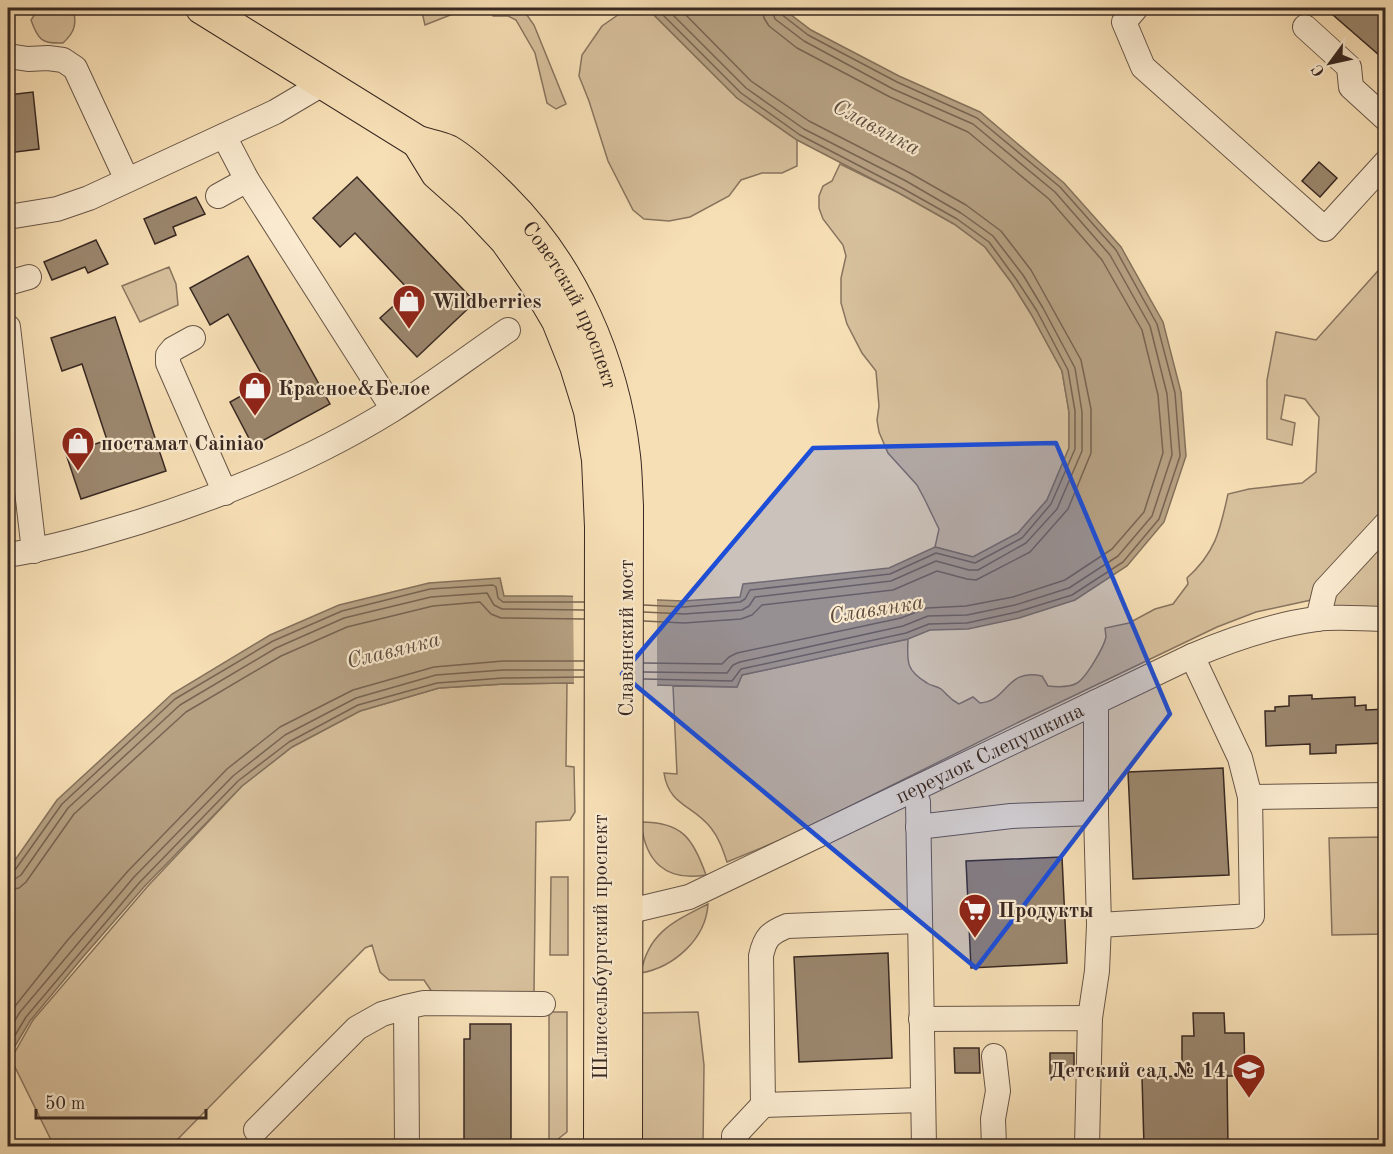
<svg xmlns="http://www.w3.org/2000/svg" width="1393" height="1154" viewBox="0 0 1393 1154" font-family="'Old Standard TT',serif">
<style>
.green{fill:#d7c09c;stroke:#88745f;stroke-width:1.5}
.water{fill:#b6a183;stroke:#84715c;stroke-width:1.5}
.pier{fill:#f7dfb5}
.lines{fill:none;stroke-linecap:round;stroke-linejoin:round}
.shore{stroke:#776452;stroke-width:1.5}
.building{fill:#9b876e;stroke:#382822;stroke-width:1.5}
.minor-casing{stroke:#685647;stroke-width:26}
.major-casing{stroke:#382822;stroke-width:34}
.minor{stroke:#faeacf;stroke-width:24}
.major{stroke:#f7dfb5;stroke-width:32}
.marked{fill:#1d4ed8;fill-opacity:0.2;stroke:#1d4ed8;stroke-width:4.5;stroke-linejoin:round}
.labels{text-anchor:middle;stroke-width:4.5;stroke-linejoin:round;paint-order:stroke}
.poi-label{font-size:21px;font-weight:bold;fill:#382822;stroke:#faeacf;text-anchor:start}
.street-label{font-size:21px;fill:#382822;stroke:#faeacf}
.water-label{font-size:22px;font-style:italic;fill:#5e4c3f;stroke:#faeacf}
</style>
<rect width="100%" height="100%" fill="#f7dfb5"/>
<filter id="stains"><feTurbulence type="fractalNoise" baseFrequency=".00333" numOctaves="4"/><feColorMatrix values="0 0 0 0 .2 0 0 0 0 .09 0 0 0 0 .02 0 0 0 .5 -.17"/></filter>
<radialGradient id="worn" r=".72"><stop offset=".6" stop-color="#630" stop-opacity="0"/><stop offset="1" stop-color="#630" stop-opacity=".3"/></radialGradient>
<path class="green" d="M39 8H73C77 24 75 32 63 43 42 44 38 40 31 20Z
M421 8H452L453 14 425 25Z
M488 8H522L534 25 566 104 556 109 547 103 535 53 516 20 508 16H493Z
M628 8H647L737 98 797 140V166L782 173H762L741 180 729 196 690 217 669 221 644 219 633 210 608 161 589 101 579 76 582 55 602 26Z
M840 164 899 193 954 224 985 247 1011 282 1031 314 1062 371 1069 412V448L1047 500 1018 533 973 557 935 547 939 529 925 500 917 485 888 453 879 432 877 420 879 406 876 371 862 353 847 324 841 303V278L846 256 843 245 823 219 819 208V196L823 186 832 181Z
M1385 263V513L1311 600 1256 612 1217 627 1019 722 790 836 727 862C723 850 719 838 711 828 693 805 669 806 664 773L677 774 673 686 737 687 742 675 908 639C907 663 906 670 927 683 931 686 937 686 941 689 948 695 949 699 959 704L973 697 980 703C1009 701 1005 668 1042 676L1048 686C1057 687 1069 688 1077 683 1086 678 1104 647 1106 637 1106 636 1105 629 1105 628L1129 623 1155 609 1173 604 1188 584 1187 578C1216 552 1220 530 1228 494L1249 489 1302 483 1316 472 1319 417 1305 399 1285 395 1281 419 1295 423 1292 445 1267 439V380L1276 332 1316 340Z
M169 267 176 284 178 305 140 322 122 286Z
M1385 539V608L1327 609 1328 600Z
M567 683 566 766 574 767 575 812 570 820 536 822 534 994 434 995 424 980H389L380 972 372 945 365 948 174 1143V1146H54L11 1059 33 1020 147 887 242 786 292 747 360 711 439 688 504 684Z
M641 822C682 822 693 838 706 875 665 882 645 861 641 822Z
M1385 837V934L1332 935 1329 838Z
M551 877H568V955H550Z
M708 904C706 939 674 967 641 973 648 932 675 921 708 904Z
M549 1012H567V1132L549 1146Z
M698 1012 704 1065 703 1146H641L642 1013Z"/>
<path class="water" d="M647 8H782L811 30 899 76 980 112 1064 183 1121 247 1163 322 1181 392 1186 456 1164 522 1127 566 1075 600 1019 618 968 629 930 630 908 639 742 675 737 687 567 683 504 684 439 688 360 711 292 747 242 786 144 887 83 957 30 1021 8 1058V870L57 800 172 694 270 635 339 605 429 583 500 578 504 596H563L683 601 740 597 743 584 889 568 935 547 973 557 1018 533 1047 500 1069 448V412L1062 371 1031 314 1011 282 985 247 954 224 899 193 797 140 737 98Z"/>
<path class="pier" d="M573 593 657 596V689L574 686Z"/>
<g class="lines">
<path class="shore" d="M644 605 684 607 740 602 745 599 750 590 890 574 936 553 975 563 1022 538 1051 504 1075 449V411L1068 370 1037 311 1016 279 989 242 957 219 902 188 800 135 741 93 656 8
M644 612 684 614 742 610 749 606 755 597 891 581 936 561 969 570H978L1026 543 1057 509 1082 451V412L1075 368 1043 308 1023 275 993 236 961 213 906 181 804 129 746 88 666 8
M644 621 684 623 741 619 752 615 762 605 893 590 937 571 967 579 976 580 1030 552 1068 509 1091 453V409L1081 360 1031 270 1001 231 966 205 910 173 809 121 751 81 679 8
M644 663 722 664 729 657 737 653 901 618 927 608 966 606 1013 597 1065 580 1112 549 1144 512 1163 453 1158 395 1142 330 1102 260 1049 199 968 132 890 97 797 48 769 26 764 18 762 8
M644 672 727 673 733 665 740 662 903 626 928 616 967 615 1015 605 1069 588 1118 556 1152 516 1172 455 1167 394 1150 326 1110 255 1055 192 973 124 893 89 804 41 775 19 771 8
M644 679 732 681 741 669 906 633 929 624 967 623 1017 612 1072 595 1123 562 1159 519 1180 456 1175 393 1157 324 1116 250 1060 187 977 118 897 82 808 35 781 14 779 8
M8 873 15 870 62 804 175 699 273 641 342 611 430 589 493 585 496 587 498 598 503 602H584
M8 881 15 879 21 875 68 808 180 705 276 648 344 618 431 597 487 593 494 605 502 609 584 610
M8 890 19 888 26 882 74 814 186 712 281 656 347 627 433 606 480 602 491 614 501 618 584 619
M8 1015 66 942 128 871 227 769 280 727 353 690 434 667 503 661H584
M8 1032 20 1012 134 877 233 776 285 735 356 698 436 675 503 670H584
M8 1047 26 1017 139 883 238 781 289 742 358 705 437 683 503 678 584 677"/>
</g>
<path class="building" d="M1325 8H1386V61Z
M33 92 39 149 8 153V95Z
M1319 162 1337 178 1320 197 1302 181Z
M357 177 475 302 417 357 380 318 410 291 355 233 340 247 313 218Z
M196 197 205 214 173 227 176 235 155 244 144 219Z
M96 240 108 264 88 273 85 267 52 280 44 262Z
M248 256 330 404 253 446 230 402 266 382 228 314 210 325 190 288Z
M115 317 166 471 81 499 66 454 107 440 82 364 62 371 51 338Z
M1312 695V699L1355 697V706L1366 705V710L1386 709V743L1336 745V753L1310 754V744L1266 746 1265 711H1275V707L1289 706V696Z
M1223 768 1229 875 1133 879 1128 772Z
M1062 857 1067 963 971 968 966 861Z
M888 953 892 1058 799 1062 794 957Z
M1193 1013H1224L1225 1033H1244L1245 1076H1227L1228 1146H1144L1142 1077 1182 1076V1036H1194Z
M470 1024H511V1146H464V1039H470Z
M954 1048H979L980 1073H955Z
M1050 1053H1074V1077H1050Z"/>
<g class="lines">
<g class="minor-casing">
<g id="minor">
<path d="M1136 8 1124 22 1143 67 1325 229 1386 162"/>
<path d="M1305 27 1349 67 1351 87 1386 119"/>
<path d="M8 56 28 59 48 58 63 60 75 68 127 180"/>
<path d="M224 136 247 180 393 409"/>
<path d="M218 196 247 180"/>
<path d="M8 217 57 209 89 198 275 112 324 83"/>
<path d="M8 283 29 277"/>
<path d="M8 327 34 551"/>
<path d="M193 338 173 349 168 355V363L225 493"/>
<path d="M8 555C52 548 96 535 139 522 228 494 313 459 392 410 432 385 470 356 508 330"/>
<path d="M1318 619 1325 590 1386 524"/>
<path d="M913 790 918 802 924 1146"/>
<path d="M1250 797 1386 795"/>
<path d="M918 827 1011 816 1096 813"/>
<path id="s1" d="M610 912H626L689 897 1192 656C1232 639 1272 625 1316 619 1338 616 1363 619 1386 619"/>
<path d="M919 921 787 926C770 933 765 937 761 956L763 1105 922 1100"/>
<path d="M1099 925 1252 916 1250 797 1240 758 1192 656"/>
<path d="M1090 1018 1097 971 1099 925 1096 813V702"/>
<path d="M921 1019 1090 1018 1087 1146"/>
<path d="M994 1056 998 1091 993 1119 994 1146"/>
<path d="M256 1130 357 1028 382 1014 406 1007"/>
<path d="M407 1146 406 1007 424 1003 543 1004"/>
<path d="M734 1146V1136L763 1105"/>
</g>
</g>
<g class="major-casing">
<g id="major">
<path id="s2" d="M202 8 418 142C427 145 439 147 448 151 464 160 491 186 504 199 572 267 613 360 624 456 626 472 626 489 627 506L626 1146"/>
<path d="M418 142 437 173 473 205 506 240 534 280 558 321 576 366 590 411 598 460 601 527 600 1146"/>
</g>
</g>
<use href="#minor" class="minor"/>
<use href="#major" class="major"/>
</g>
<path class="marked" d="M1056 443 1170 714 976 968 622 674 813 448Z"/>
<defs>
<g id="shop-pin" transform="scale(1.725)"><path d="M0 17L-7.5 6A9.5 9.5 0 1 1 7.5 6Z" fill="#8f2418" stroke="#faeacf"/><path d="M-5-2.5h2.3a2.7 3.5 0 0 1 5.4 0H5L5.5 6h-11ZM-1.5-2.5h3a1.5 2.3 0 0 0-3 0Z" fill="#fff"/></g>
<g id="supermarket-pin" transform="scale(1.725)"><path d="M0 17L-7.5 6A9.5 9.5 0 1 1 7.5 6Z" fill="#8f2418" stroke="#faeacf"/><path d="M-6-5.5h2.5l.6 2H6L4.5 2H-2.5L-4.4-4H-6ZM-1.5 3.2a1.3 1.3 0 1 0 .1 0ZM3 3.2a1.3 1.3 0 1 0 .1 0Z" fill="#fff"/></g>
<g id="school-pin" transform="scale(1.725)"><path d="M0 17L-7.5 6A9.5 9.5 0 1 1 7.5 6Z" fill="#8f2418" stroke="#faeacf"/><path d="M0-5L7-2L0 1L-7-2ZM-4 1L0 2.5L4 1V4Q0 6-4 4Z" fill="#fff"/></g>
</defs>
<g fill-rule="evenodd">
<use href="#shop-pin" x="409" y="301"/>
<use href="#shop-pin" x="255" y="388"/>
<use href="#shop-pin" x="78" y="443"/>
<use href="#supermarket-pin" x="975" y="910"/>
<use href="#school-pin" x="1249" y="1070"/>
</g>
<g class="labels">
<g class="poi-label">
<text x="432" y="308">Wildberries</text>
<text x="278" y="395">Красное&amp;Белое</text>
<text x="101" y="450">постамат Cainiao</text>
<text x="998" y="917">Продукты</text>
<text x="1226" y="1077" text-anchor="end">Детский сад № 14</text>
</g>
<g class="street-label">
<text dy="7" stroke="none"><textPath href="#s2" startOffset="486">Советский проспект</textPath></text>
<text transform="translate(626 638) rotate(-90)" y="7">Славянский мост</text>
<text dy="7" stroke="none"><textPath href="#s1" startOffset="414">переулок Слепушкина</textPath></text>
<text transform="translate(600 947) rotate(-90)" y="7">Шлиссельбургский проспект</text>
</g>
<g class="water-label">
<text transform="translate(877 126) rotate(28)" y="8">Славянка</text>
<text transform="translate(876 608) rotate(-9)" y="8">Славянка</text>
<text transform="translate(393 649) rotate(-14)" y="8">Славянка</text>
</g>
</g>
<rect width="1393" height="1154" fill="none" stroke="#f7dfb5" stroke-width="30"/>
<rect x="9" y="9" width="1375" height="1136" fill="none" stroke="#382822" stroke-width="3"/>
<rect x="15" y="15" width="1363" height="1124" fill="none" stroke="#382822" stroke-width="1.5"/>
<g transform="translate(1330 63) rotate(237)" stroke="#faeacf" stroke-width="4.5" paint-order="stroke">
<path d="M0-4.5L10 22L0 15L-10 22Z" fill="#382822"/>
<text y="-9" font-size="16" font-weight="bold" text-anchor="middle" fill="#382822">С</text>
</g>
<path d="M36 1109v9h170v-9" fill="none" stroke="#382822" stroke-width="3"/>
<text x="45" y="1109" font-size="18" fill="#382822" stroke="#faeacf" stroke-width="4.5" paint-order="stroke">50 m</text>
<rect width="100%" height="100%" filter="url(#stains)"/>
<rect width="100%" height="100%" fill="url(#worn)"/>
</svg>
